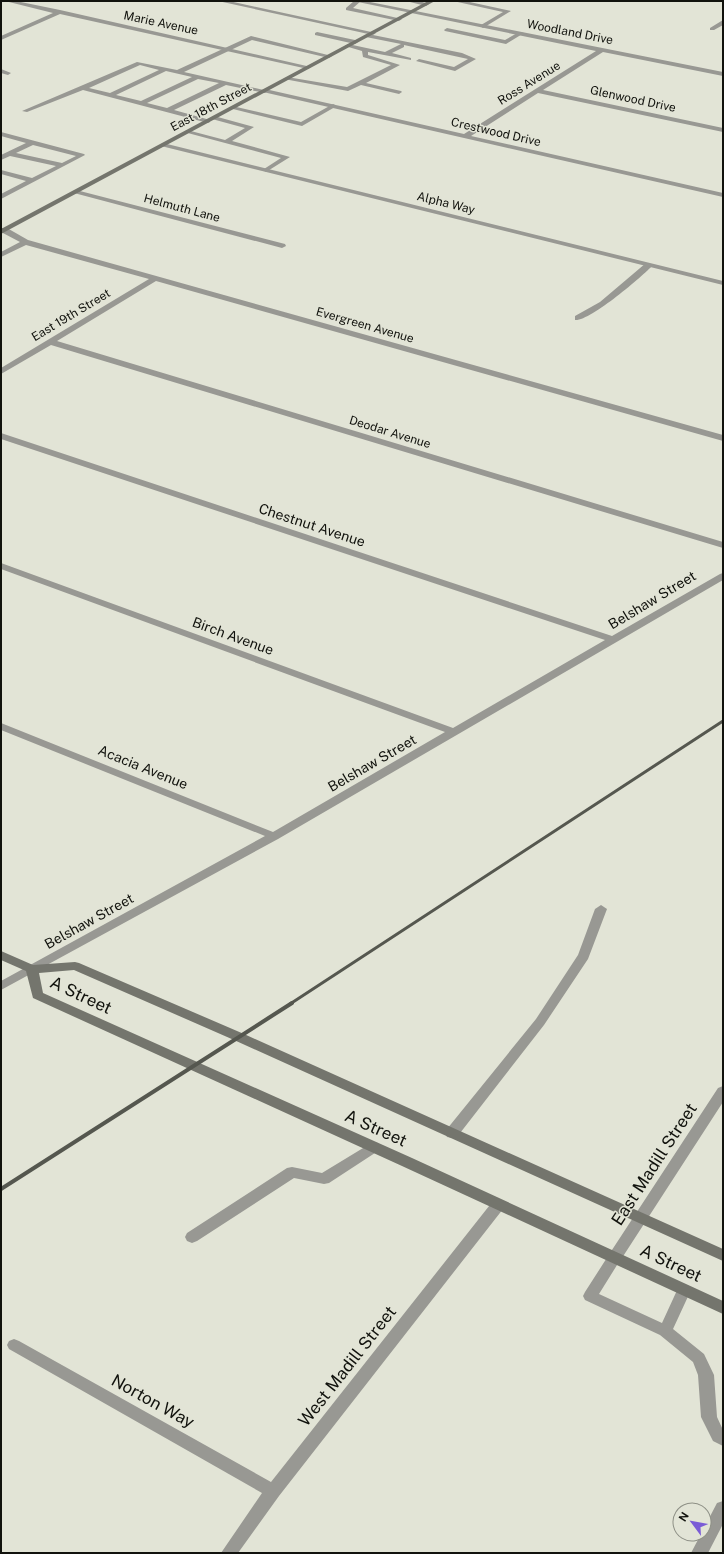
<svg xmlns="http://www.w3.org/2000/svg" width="724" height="1554" viewBox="0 0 724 1554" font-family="'Public Sans',sans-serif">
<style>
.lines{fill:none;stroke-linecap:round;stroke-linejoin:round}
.service{fill:#989893;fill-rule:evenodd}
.minor{fill:#989893;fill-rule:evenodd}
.secondary{fill:#74756d;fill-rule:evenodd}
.rail-far1{stroke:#55574f;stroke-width:3}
.rail{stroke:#55574f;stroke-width:4}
.labels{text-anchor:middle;stroke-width:3;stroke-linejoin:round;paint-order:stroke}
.far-street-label{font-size:12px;fill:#11120d;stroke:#e2e4d6}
.street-label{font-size:14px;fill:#11120d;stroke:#e2e4d6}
.near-street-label{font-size:17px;fill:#11120d;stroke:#e2e4d6}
</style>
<rect width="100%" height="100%" fill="#e2e4d6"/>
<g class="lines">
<path class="service" d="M354 1H361L353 8 402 19 399 21 346 10V8Z
M406 1H419L429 4 426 6Z
M453 1H465L511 11 483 28 480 26 481 25 503 12Z
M723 20V25L714 30H710V28Z
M447 28 505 40 519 32 524 33 506 44 445 31 444 30Z
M317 32 355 40 358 42 355 44 315 35V33Z
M368 34 462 53 476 59 455 71 416 61 419 59 454 67 468 59 404 45V47L392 53 411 58V60L368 52V55L400 65 366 83 401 91 402 92 399 94 361 85 348 91 284 79 287 77 347 87 391 65 363 57 362 51 345 46 348 44 385 52 401 44 366 37V35Z
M251 36 332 56 329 58 252 40 184 72 268 91 265 93 226 85 174 110 210 120V122L208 123 83 90 27 112 22 111 137 62 177 70ZM140 65 159 70 110 93 89 88ZM166 71 192 77 141 101 116 95ZM198 79 219 83 167 108 147 103Z
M333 104 335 105V107L302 126 229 108 232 106 301 122Z
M214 116 254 127 232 141 290 157 266 172 263 170 264 169 281 158 184 132 187 130 225 140 245 128 212 119 211 118Z
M1 132 84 154 85 155 1 199V194L26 181 1 174V170L32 178 56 166 10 156 1 160V155L26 143 1 136ZM33 145 76 156 62 163 16 153Z
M646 263 653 265C643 276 589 322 575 320V316L600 302Z
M601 905 607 909 588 959 544 1025 457 1137 452 1138 447 1137 445 1133 447 1129 536 1019 578 955 595 909Z
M373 1142 378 1143 380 1147 378 1151 329 1183 324 1184 294 1178 197 1241 192 1243 187 1241 185 1237 187 1233 287 1168 292 1167 322 1173Z
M615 1251 620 1253 622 1257 599 1294 662 1323 679 1286 684 1284 689 1286 691 1290 673 1329 704 1354 714 1375 717 1417 723 1430V1446L713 1441 701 1417 698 1375 693 1362 660 1335 585 1300 583 1296 585 1292 610 1253Z"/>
<path class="minor" d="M5 1H16L60 10 311 67 308 69 60 14 1 40V36L53 13Z
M218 1H229L376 33 373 35Z
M353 1H365L723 72V76L603 52 543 90 723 128V132L538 93 471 136 723 193V197L263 92 262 91 265 89 464 134 596 51Z
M1 69 11 73 8 75 1 73Z
M163 143 723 281V285L161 146 160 145Z
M76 190 285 244 286 246 282 248 74 193 72 192Z
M1 228H7L28 240 723 435V441L156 281 57 341 723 542V548L51 345 1 374V368L149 279 26 245 1 257V252L20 242 1 232Z
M1 433 612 636 720 574 723 573V580L278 839 1 990V981L265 836 1 730V723L273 832 445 732 1 569V563L453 728 605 640 1 439Z
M723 1086V1102L620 1261 615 1263 610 1261 608 1257 610 1253 718 1088Z
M498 1200 503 1201 505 1205 503 1209 279 1496 238 1553H221L262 1493 9 1349 7 1345 9 1341 14 1339 19 1341 271 1482 493 1201Z
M723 1501V1524L708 1553H691L701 1534H704V1528L717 1503Z"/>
<path class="secondary" d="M428 1H435L1 234V229Z
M1 951 33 965 75 962 79 963 244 1034 723 1249V1261L234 1040 74 970 39 973 43 993 412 1158 723 1301V1314L402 1166 33 998 26 971 1 960Z"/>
<path class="rail-far1" d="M290 1004 723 721"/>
<path class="rail" d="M1 1189 292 1003"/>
</g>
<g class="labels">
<g class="far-street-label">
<text transform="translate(161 23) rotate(12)" y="4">Marie Avenue</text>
<text transform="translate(570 32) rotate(11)" y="4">Woodland Drive</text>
<text transform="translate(529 83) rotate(-32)" y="4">Ross Avenue</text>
<text transform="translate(633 99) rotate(12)" y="4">Glenwood Drive</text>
<text transform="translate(211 107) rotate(-28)" y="4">East 18th Street</text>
<text transform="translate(496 132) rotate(13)" y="4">Crestwood Drive</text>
<text transform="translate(446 203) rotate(14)" y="4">Alpha Way</text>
<text transform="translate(182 208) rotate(15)" y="4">Helmuth Lane</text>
<text transform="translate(71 315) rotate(-31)" y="4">East 19th Street</text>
<text transform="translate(365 325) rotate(16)" y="4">Evergreen Avenue</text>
<text transform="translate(390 432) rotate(17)" y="4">Deodar Avenue</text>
</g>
<g class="street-label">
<text transform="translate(312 525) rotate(18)" y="5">Chestnut Avenue</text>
<text transform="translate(652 600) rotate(-31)" y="5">Belshaw Street</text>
<text transform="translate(233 636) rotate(20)" y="5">Birch Avenue</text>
<text transform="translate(372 763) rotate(-30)" y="5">Belshaw Street</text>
<text transform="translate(143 767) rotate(22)" y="5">Acacia Avenue</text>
<text transform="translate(89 921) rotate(-29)" y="5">Belshaw Street</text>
</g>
<g class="near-street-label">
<text transform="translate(81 995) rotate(25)" y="6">A Street</text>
<text transform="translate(376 1128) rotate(24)" y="6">A Street</text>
<text transform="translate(654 1164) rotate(-57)" y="6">East Madill Street</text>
<text transform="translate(671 1263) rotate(25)" y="6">A Street</text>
<text transform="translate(347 1366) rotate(-52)" y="6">West Madill Street</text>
<text transform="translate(153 1401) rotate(29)" y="6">Norton Way</text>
</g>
</g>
<rect width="724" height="1554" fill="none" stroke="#11120d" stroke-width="4"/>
<g transform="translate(692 1522) rotate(302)"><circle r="19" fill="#e2e4d6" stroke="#8e9086"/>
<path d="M0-3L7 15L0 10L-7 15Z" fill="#7a5bd6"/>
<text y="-6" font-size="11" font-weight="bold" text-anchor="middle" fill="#11120d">N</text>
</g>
</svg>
